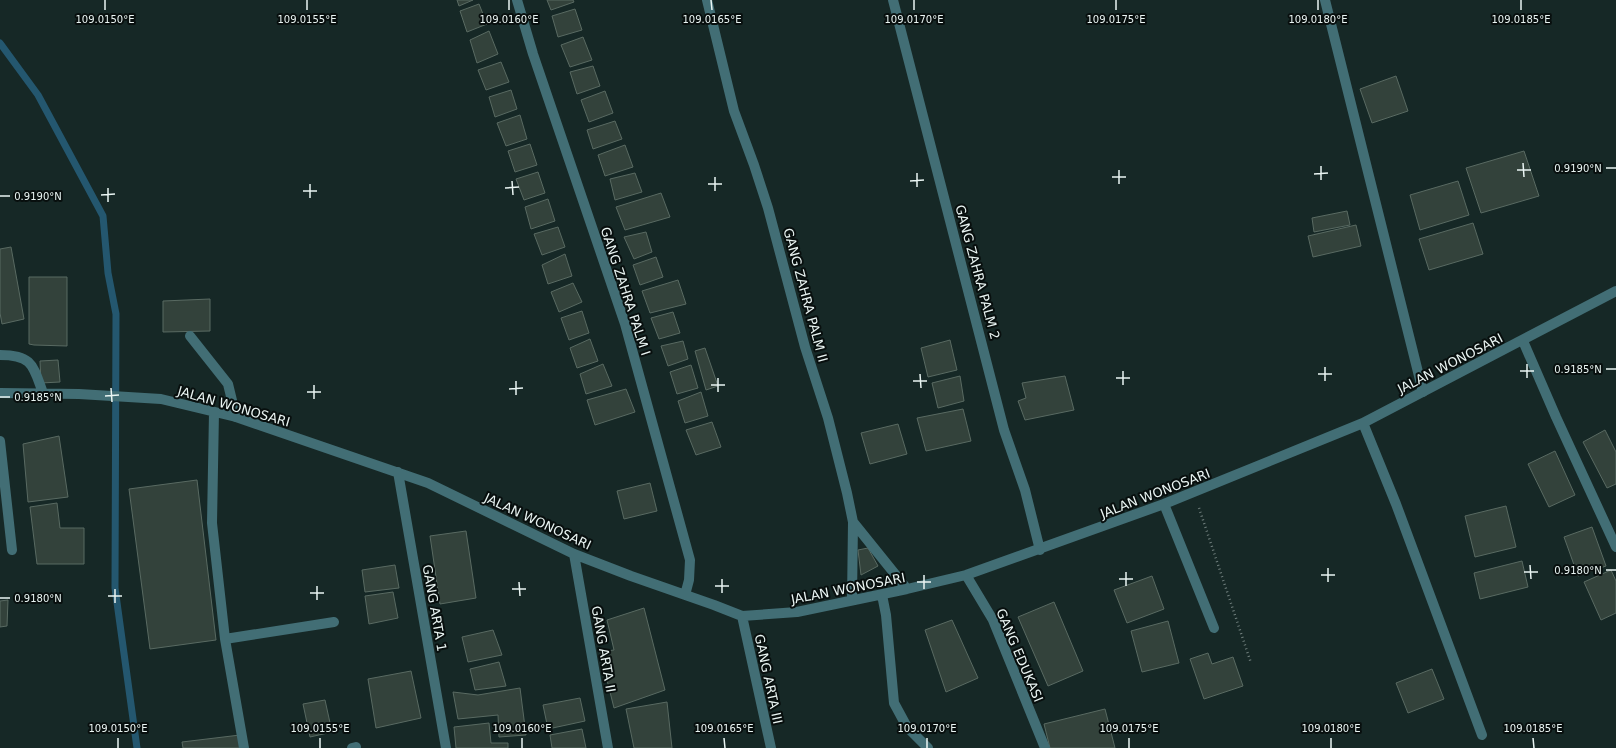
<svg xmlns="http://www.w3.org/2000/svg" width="1616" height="748" viewBox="0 0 1616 748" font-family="'DejaVu Sans',sans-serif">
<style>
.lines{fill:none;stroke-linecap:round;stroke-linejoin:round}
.stream{stroke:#24576f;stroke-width:7}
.building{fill:#33423b;stroke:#596a62}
.path{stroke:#6f7e7c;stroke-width:2.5;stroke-dasharray:1 3;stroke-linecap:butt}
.lane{stroke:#426e75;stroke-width:10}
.street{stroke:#426e75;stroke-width:10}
.ticks{fill:none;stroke:#eaf5f3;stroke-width:1.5}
.labels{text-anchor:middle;stroke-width:4;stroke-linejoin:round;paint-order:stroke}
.street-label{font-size:13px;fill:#eaf5f3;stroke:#080f0e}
.ticks-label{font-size:10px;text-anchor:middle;fill:#eaf5f3;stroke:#080f0e;stroke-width:4;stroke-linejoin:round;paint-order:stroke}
</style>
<rect width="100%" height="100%" fill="#162826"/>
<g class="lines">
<path class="stream" d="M0 43 38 95 103 216 108 273 116 314 115 588 137 748"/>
</g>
<path class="building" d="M457 0H473L459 6Z
M547 0H573L574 2 551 10Z
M479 4 487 24 467 32 460 11Z
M575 9 582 30 558 37 552 16Z
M489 31 498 54 477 63 470 40Z
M583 37 592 60 570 67 561 45Z
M501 62 509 82 486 90 478 70Z
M593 66 600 86 577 94 570 72Z
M1396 76 1408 111 1372 123 1360 89Z
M511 90 517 109 495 117 489 97Z
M605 91 613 113 589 122 581 100Z
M520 115 527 139 506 146 497 123Z
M615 121 622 139 593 149 587 130Z
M530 144 537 165 515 172 508 151Z
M625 145 633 167 605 176 598 155Z
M1524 151 1539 196 1481 213 1466 168Z
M538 172 545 193 524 200 516 179Z
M635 173 642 192 615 200 610 179Z
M1458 181 1469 215 1420 230 1410 195Z
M661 193 670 217 625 230 616 207Z
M548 199 555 221 531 229 525 207Z
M1347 211 1350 225 1314 232 1312 218Z
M1473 223 1483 254 1429 270 1419 239Z
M1356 225 1361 246 1313 257 1308 236Z
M558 227 565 247 542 255 534 234Z
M646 232 652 252 634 259 624 237Z
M11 247 24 319 2 324 0 313V249Z
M565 254 572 276 548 284 542 265Z
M656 257 663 277 640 285 633 265Z
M29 277H67V346L34 345 29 344Z
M678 280 686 304 650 313 642 291Z
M573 283 582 302 559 312 551 292Z
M210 299V331L163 332V301Z
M582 311 589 333 569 340 561 318Z
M673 312 680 333 659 339 651 318Z
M590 339 598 361 577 368 570 348Z
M950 340 957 370 928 377 921 348Z
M683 341 688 359 668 366 661 346Z
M705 348 718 386 706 390 695 351Z
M58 360 60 382 41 383 40 361Z
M603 364 612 386 586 394 580 374Z
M691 365 698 388 677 394 670 372Z
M960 376 964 401 938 408 932 383Z
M1065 376 1074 410 1025 420 1018 401 1026 398 1022 383Z
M626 389 635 412 595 425 587 400Z
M701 392 708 416 685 423 678 401Z
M963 409 971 441 926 451 917 418Z
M712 422 721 447 696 455 686 430Z
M898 424 907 454 870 464 861 433Z
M1605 430 1616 452V484L1607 488 1583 442Z
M59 436 68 497 28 502 23 444Z
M1555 451 1575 495 1549 507 1528 464Z
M197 480 216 640 150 649 129 489Z
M650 483 657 511 624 519 617 491Z
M57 503 60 528H84V564H37L30 507Z
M1506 506 1516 547 1475 557 1465 516Z
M1592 527 1606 566 1578 576 1564 537Z
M466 531 476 598 440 604 430 536Z
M868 548 878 566 861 575 858 550Z
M1522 561 1528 587 1480 599 1474 573Z
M395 565 399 588 365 592 362 570Z
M1611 570 1616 581V613L1601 620 1584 582Z
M1152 576 1164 609 1127 623 1114 590Z
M393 592 398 618 369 624 365 596Z
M8 600 7 626 0 627V601Z
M1054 602 1083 671 1048 686 1018 617Z
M644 608 665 690 614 708 600 652 614 650 607 620Z
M952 620 978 678 946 692 925 630Z
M1168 621 1179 663 1142 672 1131 631Z
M493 630 502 655 468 662 462 637Z
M1208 653 1212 664 1233 657 1243 686 1204 699 1190 659Z
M499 662 506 686 475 690 470 669Z
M1432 669 1444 699 1408 713 1396 683Z
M411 671 421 718 376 728 368 679Z
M520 688 526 735 499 737 498 715 458 719 453 692 478 695Z
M580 698 585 721 548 729 543 705Z
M325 700 332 732 310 737 303 704Z
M667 702 672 748H634L626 709Z
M1105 709 1115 748H1050L1044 724Z
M489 723 491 743H508V748H456L454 727Z
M582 729 586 748H552L550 735Z
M240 735 242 748H183L182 742Z"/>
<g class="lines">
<path class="path" d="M1199 508 1251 663"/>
<path class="lane" d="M1325 0 1423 392
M190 336 228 384 236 417"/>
<path class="street" d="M517 0 533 54 625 324 690 560 689 580 685 595
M707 0 734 111 754 165 768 208 805 347 828 418 847 493 853 522 852 600
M893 0 1004 430 1025 490 1040 550
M1523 341 1556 417 1616 547
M0 355C33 355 33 366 43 393
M0 393 79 394 161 399 236 417 428 483 574 554 631 576 714 605 742 616 797 612 907 589 966 575 1164 504 1363 423 1616 291
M214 412 212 523 225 639 244 748
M1363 423 1396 504 1482 735
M0 441 12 550
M398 472 446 748
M1164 504 1214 628
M853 522 907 589
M574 554 608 748
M966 575 993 620 1045 748
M882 595 886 615 894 703 907 727 928 748
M742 616 771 748
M225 639 334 622
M352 748 356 747"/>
</g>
<path class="ticks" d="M105 0V10M307 0V10M509 0V10M711 0 712 10M914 0V10M1116 0V10M1318 0V10M1521 0V10M1523 163 1524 177M1321 166V180M1606 168H1616M1119 170V184M1517 170H1531M917 173V187M1314 174 1328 173M715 177V191M1112 177H1126M512 181 513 195M910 181 924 180M310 184V198M708 184H722M108 188V202M505 188 519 187M303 191H317M101 195 115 194M0 196H10M1527 364V378M1325 367V381M1606 369H1616M1123 371V385M1520 371H1534M920 374 921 388M1318 374H1332M718 378V392M1116 378H1130M516 381V395M913 381H927M314 385V399M711 385H725M111 388 112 402M509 389 523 388M307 392H321M105 396 119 395M0 397H10M1530 565 1531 579M1328 568V582M1606 570H1616M1126 572V586M1524 572H1538M924 575V589M1321 575H1335M722 579V593M1119 579H1133M519 582 520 596M917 582H931M317 586V600M715 586H729M115 589V603M512 589H526M310 593H324M108 596H122M0 598H10M118 738V748M320 738V748M522 738V748M724 738 725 748M927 738V748M1129 738V748M1331 738V748M1533 738 1534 748"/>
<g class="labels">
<g class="street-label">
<text transform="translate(978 272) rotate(75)" y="5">GANG ZAHRA PALM 2</text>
<text transform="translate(626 291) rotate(72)" y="5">GANG ZAHRA PALM I</text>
<text transform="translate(806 295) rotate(75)" y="5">GANG ZAHRA PALM II</text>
<text transform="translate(1450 363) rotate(-27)" y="5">JALAN WONOSARI</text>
<text transform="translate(234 406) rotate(16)" y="5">JALAN WONOSARI</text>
<text transform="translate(1155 493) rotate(-21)" y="5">JALAN WONOSARI</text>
<text transform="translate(538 521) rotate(25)" y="5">JALAN WONOSARI</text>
<text transform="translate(848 588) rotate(-11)" y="5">JALAN WONOSARI</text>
<text transform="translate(435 608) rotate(80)" y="5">GANG ARTA 1</text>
<text transform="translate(604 649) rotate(80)" y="5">GANG ARTA II</text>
<text transform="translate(1020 655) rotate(67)" y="5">GANG EDUKASI</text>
<text transform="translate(769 679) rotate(78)" y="5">GANG ARTA III</text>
</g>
</g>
<g class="ticks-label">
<text x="105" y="23">109.0150°E</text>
<text x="307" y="23">109.0155°E</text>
<text x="509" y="23">109.0160°E</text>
<text x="712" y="23">109.0165°E</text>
<text x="914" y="23">109.0170°E</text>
<text x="1116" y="23">109.0175°E</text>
<text x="1318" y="23">109.0180°E</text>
<text x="1521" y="23">109.0185°E</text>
<text x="1578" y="172">0.9190°N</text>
<text x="38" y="200">0.9190°N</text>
<text x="1578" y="373">0.9185°N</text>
<text x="38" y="401">0.9185°N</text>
<text x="1578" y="574">0.9180°N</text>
<text x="38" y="602">0.9180°N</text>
<text x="118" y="732">109.0150°E</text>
<text x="320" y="732">109.0155°E</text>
<text x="522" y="732">109.0160°E</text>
<text x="724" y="732">109.0165°E</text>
<text x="927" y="732">109.0170°E</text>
<text x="1129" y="732">109.0175°E</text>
<text x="1331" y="732">109.0180°E</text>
<text x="1533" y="732">109.0185°E</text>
</g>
</svg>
